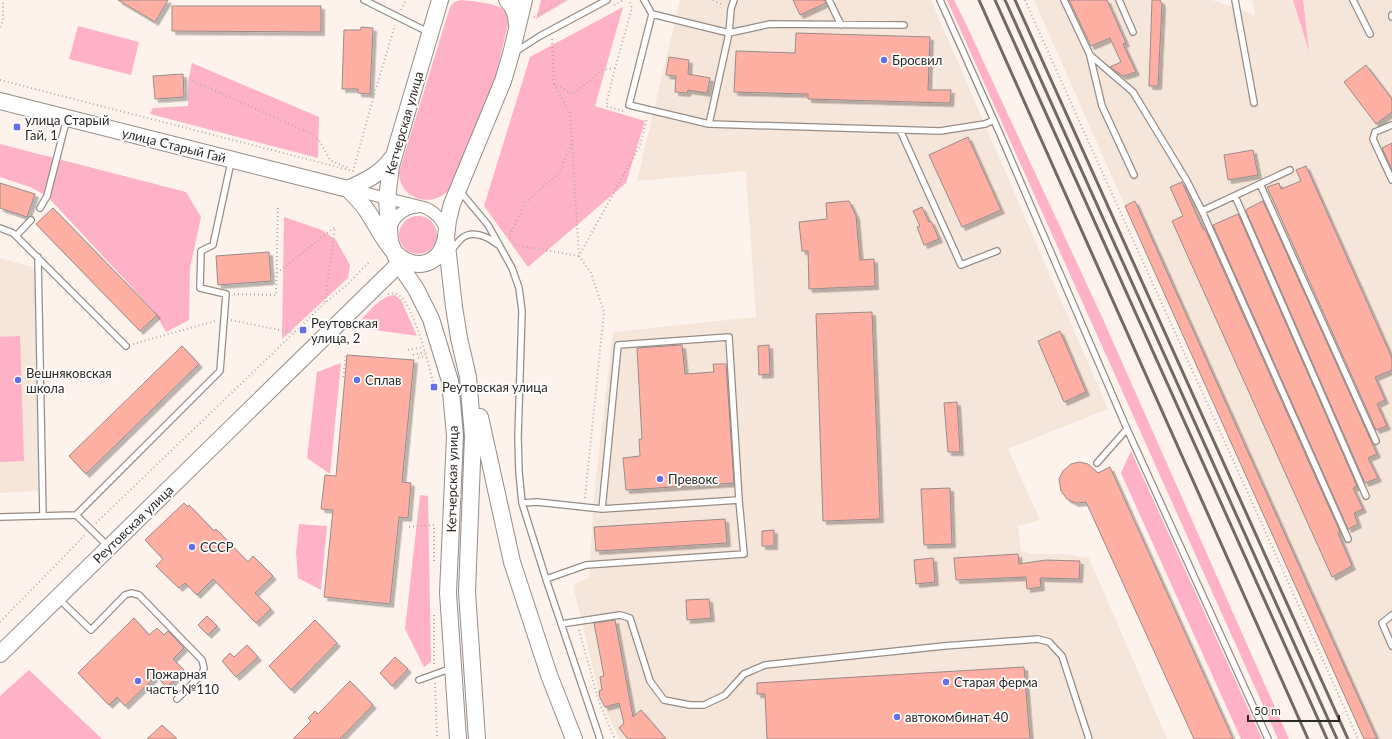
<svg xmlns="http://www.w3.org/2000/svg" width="1392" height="739" viewBox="0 0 1392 739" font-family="Lato,sans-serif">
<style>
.built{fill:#f6e5d9}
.green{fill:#ffb2c7}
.building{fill:#ffb0a2;stroke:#978b89;filter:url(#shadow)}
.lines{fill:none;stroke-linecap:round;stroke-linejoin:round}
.lane-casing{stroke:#958c86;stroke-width:8}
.street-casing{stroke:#958c86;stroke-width:13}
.secondary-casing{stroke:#958c86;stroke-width:18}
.path{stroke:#b5ada7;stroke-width:2;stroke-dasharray:1 3;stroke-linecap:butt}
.lane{stroke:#fff;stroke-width:5.5}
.street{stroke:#fff;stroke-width:11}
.secondary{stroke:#fff;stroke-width:16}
.rail{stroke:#706a67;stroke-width:3}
.poi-dot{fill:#6170e8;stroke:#fff;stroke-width:1.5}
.labels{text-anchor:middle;stroke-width:3.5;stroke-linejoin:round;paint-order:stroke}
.poi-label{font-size:13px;fill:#2c2826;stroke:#fff;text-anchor:start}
.street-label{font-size:13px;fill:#2c2826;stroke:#fff}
</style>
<defs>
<filter id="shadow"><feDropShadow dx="3.5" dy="3.5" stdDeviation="0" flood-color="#0004"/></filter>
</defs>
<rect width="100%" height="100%" fill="#fdf3ec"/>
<path class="built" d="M680 0H817L821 8 838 0H931L1108 409 1008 449 1040 520 1018 526 1021 551 1033 554H1067L1089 558 1167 739H619L600 698 573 585 589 578 594 494 613 332 756 317 746 171 637 181Z
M1034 0H1212L1255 15 1252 0H1392V739H1364L1125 206Z
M0 258 35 268 39 491 0 493Z"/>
<path class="green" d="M461 0 472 1 491 4 502 8 507 15 508 24 495 79 467 159 449 190C431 209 399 199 399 172L450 7 454 2Z
M541 0H568L536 19Z
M947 0H954L966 24 1102 317 1289 739H1278Z
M1293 0H1303L1309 51Z
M623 7 595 106 645 121 626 183 528 267 484 206 530 57Z
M78 26 139 42 131 75 69 59Z
M192 63 319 117 318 158 150 114 153 108 188 106V81Z
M0 144 186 192 201 217 190 268 189 320 166 332 154 311 47 196 30 187 0 177Z
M399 235a19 19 0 1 1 38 0a19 19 0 1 1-38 0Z
M284 217 322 230 336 240 350 265 348 278 282 339Z
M395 295 401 300 417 336 361 328 359 322C368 313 380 296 395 295Z
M20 336 24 461 0 462V337Z
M341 363 330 474 307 458 317 372Z
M1131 451 1262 739H1241L1121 473Z
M420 495 428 496 431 662 424 667 405 629Z
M299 524 327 526 321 590 298 578 296 553Z
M29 670 102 739H0V696Z"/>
<path class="building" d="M118 0H168L155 22Z
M793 0H825L826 3 800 15Z
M1069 0H1107L1126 43 1123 44 1136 72 1123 76 1110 67 1121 62 1110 38 1091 46Z
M1152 0H1160L1162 4 1158 86H1149Z
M172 6H321V32L172 31Z
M361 27 373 28 370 94 358 93V89H342L344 30H361Z
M796 33 930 37 928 90H951L950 103 808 99V94L734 92 736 51 795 53Z
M669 57 689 60 688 74 710 78 707 93 688 90 687 93 675 92 676 76 666 75Z
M1366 65 1392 99V112L1376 124 1344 82Z
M183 74 184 97 155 99 153 76Z
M968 137 1001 210 962 227 929 155Z
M1392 143V170L1382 148Z
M1253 150 1258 175 1228 180 1224 155Z
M1306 166 1392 358V370L1375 377 1385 400 1377 404 1387 426 1376 430 1267 187 1279 183 1281 189 1301 181 1296 170Z
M1182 182 1203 229H1205L1340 532 1338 533 1352 566 1332 577 1172 221 1183 216 1170 187Z
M0 183 35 194 27 217 0 208Z
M849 201 856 216 860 260 874 259 875 286 809 289 808 251H802L799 222 827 219 826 203Z
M1135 201 1377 739H1364L1125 206Z
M1263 201 1377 454 1368 458 1378 478 1365 483 1246 211 1247 209Z
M922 207 929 222 931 221 939 239 924 245 917 227 920 226 913 211Z
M53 208 157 315 140 331 36 224Z
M1238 214 1357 486 1353 488 1363 509 1354 513 1358 524 1348 529 1213 225Z
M269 252 271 281 218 285 216 256Z
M872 312 880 519 823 521 816 314Z
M1060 331 1086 392 1064 402 1038 341Z
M682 345 685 374 714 372 713 364H726L734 483 626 490 623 458 640 456 639 439H642L637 348Z
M769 345 770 374 759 375 758 346Z
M182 346 199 364 86 474 69 456Z
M347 355 414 360 402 482 411 483 408 518 399 517 390 604 324 597 333 510 321 509 325 475 336 476Z
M957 402 960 452H948L944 403Z
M1079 462 1088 464 1098 473 1110 467 1233 739H1194L1086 502 1076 503 1067 499 1061 491 1059 479 1063 471 1071 464Z
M950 488 952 544 924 545 921 489Z
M184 503 188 507 189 505 214 531 216 529 248 562 253 556 273 576 255 593 271 609 256 623 213 579 197 595 185 583 179 588 156 566 163 559 145 540Z
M725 519 727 543 596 551 594 527Z
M774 530V546H762V531Z
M1018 554 1019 564 1046 560 1080 561 1079 579 1040 578 1041 587 1027 589 1026 577 956 580 954 558Z
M933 558 935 582 916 584 914 560Z
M709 599 711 618 687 620 686 600Z
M207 616 217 626 208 635 198 625Z
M134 618 149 635 157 628 164 635 168 631 184 648 173 659 184 670 167 687 156 676 125 706 117 697 109 705 78 673Z
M315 620 337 643 291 690 269 666Z
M615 620 633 717 641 710 666 739H628L619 728 624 723 619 703 605 707 600 698 599 691 602 690 600 677 604 676 594 623Z
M247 645 258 657 236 677 222 661 230 653 234 657Z
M395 657 408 669 392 686 380 673Z
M1024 667 1030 739H767L765 694H757V683Z
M350 681 373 705 340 739H293L311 721 308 718 315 711 318 714Z
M162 725 177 739H147Z"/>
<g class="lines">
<g class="lane-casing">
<path id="lane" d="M364 0 428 32
M644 0 652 14 729 33 709 124 940 131 985 124 994 120
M734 0 731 9 729 33 770 24 904 25
M829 0 841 25
M940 0 1000 134 1127 429 1268 739
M1064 0 1090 55 1133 92 1187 181 1202 211 1348 539
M1119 0 1133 32
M1235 0 1254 103
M1353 0 1370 34
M652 14 629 105 709 124
M1392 15V17
M515 52 540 36 607 0
M1090 56 1102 106 1134 175
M1392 125 1375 132 1373 139 1392 180
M900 130 961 265 997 251
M1260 184 1376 441
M459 190 488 225 512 268 519 288 522 311 518 437 519 472 522 503 546 579 600 739
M1235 196 1366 496
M40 208 47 196 67 118
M1202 211 1290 170
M0 228 13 233 126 346
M16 236 31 220
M451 251C454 247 458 242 461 239 472 229 488 237 497 244
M38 257 43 516
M1097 463 1127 429
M522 503 537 502 602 509 739 500 729 337 618 345 602 509
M0 517 76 515
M108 546 76 515 220 371 226 294 200 288 201 251 213 245 231 162
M546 579 586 565 744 554 739 500
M59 599 91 630 125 595 131 593 139 595 202 660 204 668 202 674 177 699
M1392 615 1382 623 1392 646
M561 624 620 615 630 618 650 681 664 700 690 705H704L725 695 744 674 765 665 944 646 1038 639 1049 642 1062 656 1089 739
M419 680 452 668"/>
</g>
<g class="street-casing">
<path id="street" d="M349 189 426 208C436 213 443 220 446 231
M390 230C393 217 404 208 417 207"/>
</g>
<g class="secondary-casing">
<path id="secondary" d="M440 0 391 166 387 199 390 242 399 264 416 289 431 319 450 381 455 436 448 593 458 739
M507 0C514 7 516 14 517 24
M0 101 348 189C355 196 362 203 368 212 381 232 396 271 426 263 438 259 444 249 446 237
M348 189C365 181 381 174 392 158
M480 417 512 562 549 675 574 739
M0 654 403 260
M477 739 467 592 473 436 468 377 459 338 454 307 446 237 448 220 452 204 503 81 511 54 524 0"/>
</g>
<path class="path" d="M713 0 723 5
M1025 0C1135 247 1249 492 1358 739
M614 5 623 0
M401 10 406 0
M534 17 562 0
M0 27 3 21V0
M552 39 554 84 573 94 603 70 615 68
M0 80 353 171 374 95 395 25
M193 81 310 133 319 140 330 160 348 168
M554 84 570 113 572 142 559 173 525 203 509 237 516 245 579 256 572 142
M623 111 606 106 615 68 632 8 629 0
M277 273 335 227
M234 294 276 295 278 208
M388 294C393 293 396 293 400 296 414 307 430 368 434 387
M325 302 335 227
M231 320 294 333
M133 344 215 321
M408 350 423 347
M413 355 425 352
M418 358 426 356
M345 379H343L346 355
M585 498 604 312 591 273 579 256 640 145 647 118
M96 523 325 303 349 283 370 261
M409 527 434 525V563
M434 615V665
M0 622 85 535
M579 630 599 702 615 739
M435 683 437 739"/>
<use href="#lane" class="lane"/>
<use href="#street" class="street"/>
<use href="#secondary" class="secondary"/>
<path class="rail" d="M979 0 1308 739
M995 0 1327 739
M1005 0 1337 739
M1015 0 1348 739"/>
</g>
<g class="poi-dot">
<circle cx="884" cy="60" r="4"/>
<rect x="13" y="123" width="8" height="8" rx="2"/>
<rect x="299" y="326" width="8" height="8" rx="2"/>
<circle cx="18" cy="380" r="4"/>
<circle cx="357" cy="380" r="4"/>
<rect x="430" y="383" width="8" height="8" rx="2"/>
<circle cx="660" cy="479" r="4"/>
<circle cx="192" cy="547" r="4"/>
<circle cx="138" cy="681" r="4"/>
<circle cx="946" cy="682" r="4"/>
<circle cx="897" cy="717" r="4"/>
</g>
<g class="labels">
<g class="poi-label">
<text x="892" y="65">Бросвил</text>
<text x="25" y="125">улица Старый<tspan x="25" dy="15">Гай, 1</tspan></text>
<text x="311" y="328">Реутовская<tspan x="311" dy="15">улица, 2</tspan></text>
<text x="26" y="378">Вешняковская<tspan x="26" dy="15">школа</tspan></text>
<text x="365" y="385">Сплав</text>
<text x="442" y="392">Реутовская улица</text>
<text x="668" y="484">Превокс</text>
<text x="200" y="552">СССР</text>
<text x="146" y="679">Пожарная<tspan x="146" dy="15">часть №110</tspan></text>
<text x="954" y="687">Старая ферма</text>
<text x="905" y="722">автокомбинат 40</text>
</g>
<g class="street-label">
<text transform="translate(404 123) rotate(-74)" y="5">Кетчерская улица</text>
<text transform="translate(174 145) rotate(14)" y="5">улица Старый Гай</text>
<text transform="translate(452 479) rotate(-89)" y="5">Кетчерская улица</text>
<text transform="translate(133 524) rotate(-44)" y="5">Реутовская улица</text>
</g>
</g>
<path d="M1248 715v6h91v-6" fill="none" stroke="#2c2826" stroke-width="2"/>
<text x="1254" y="715" font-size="12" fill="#2c2826" stroke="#ffffff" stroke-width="3" paint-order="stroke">50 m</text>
</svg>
